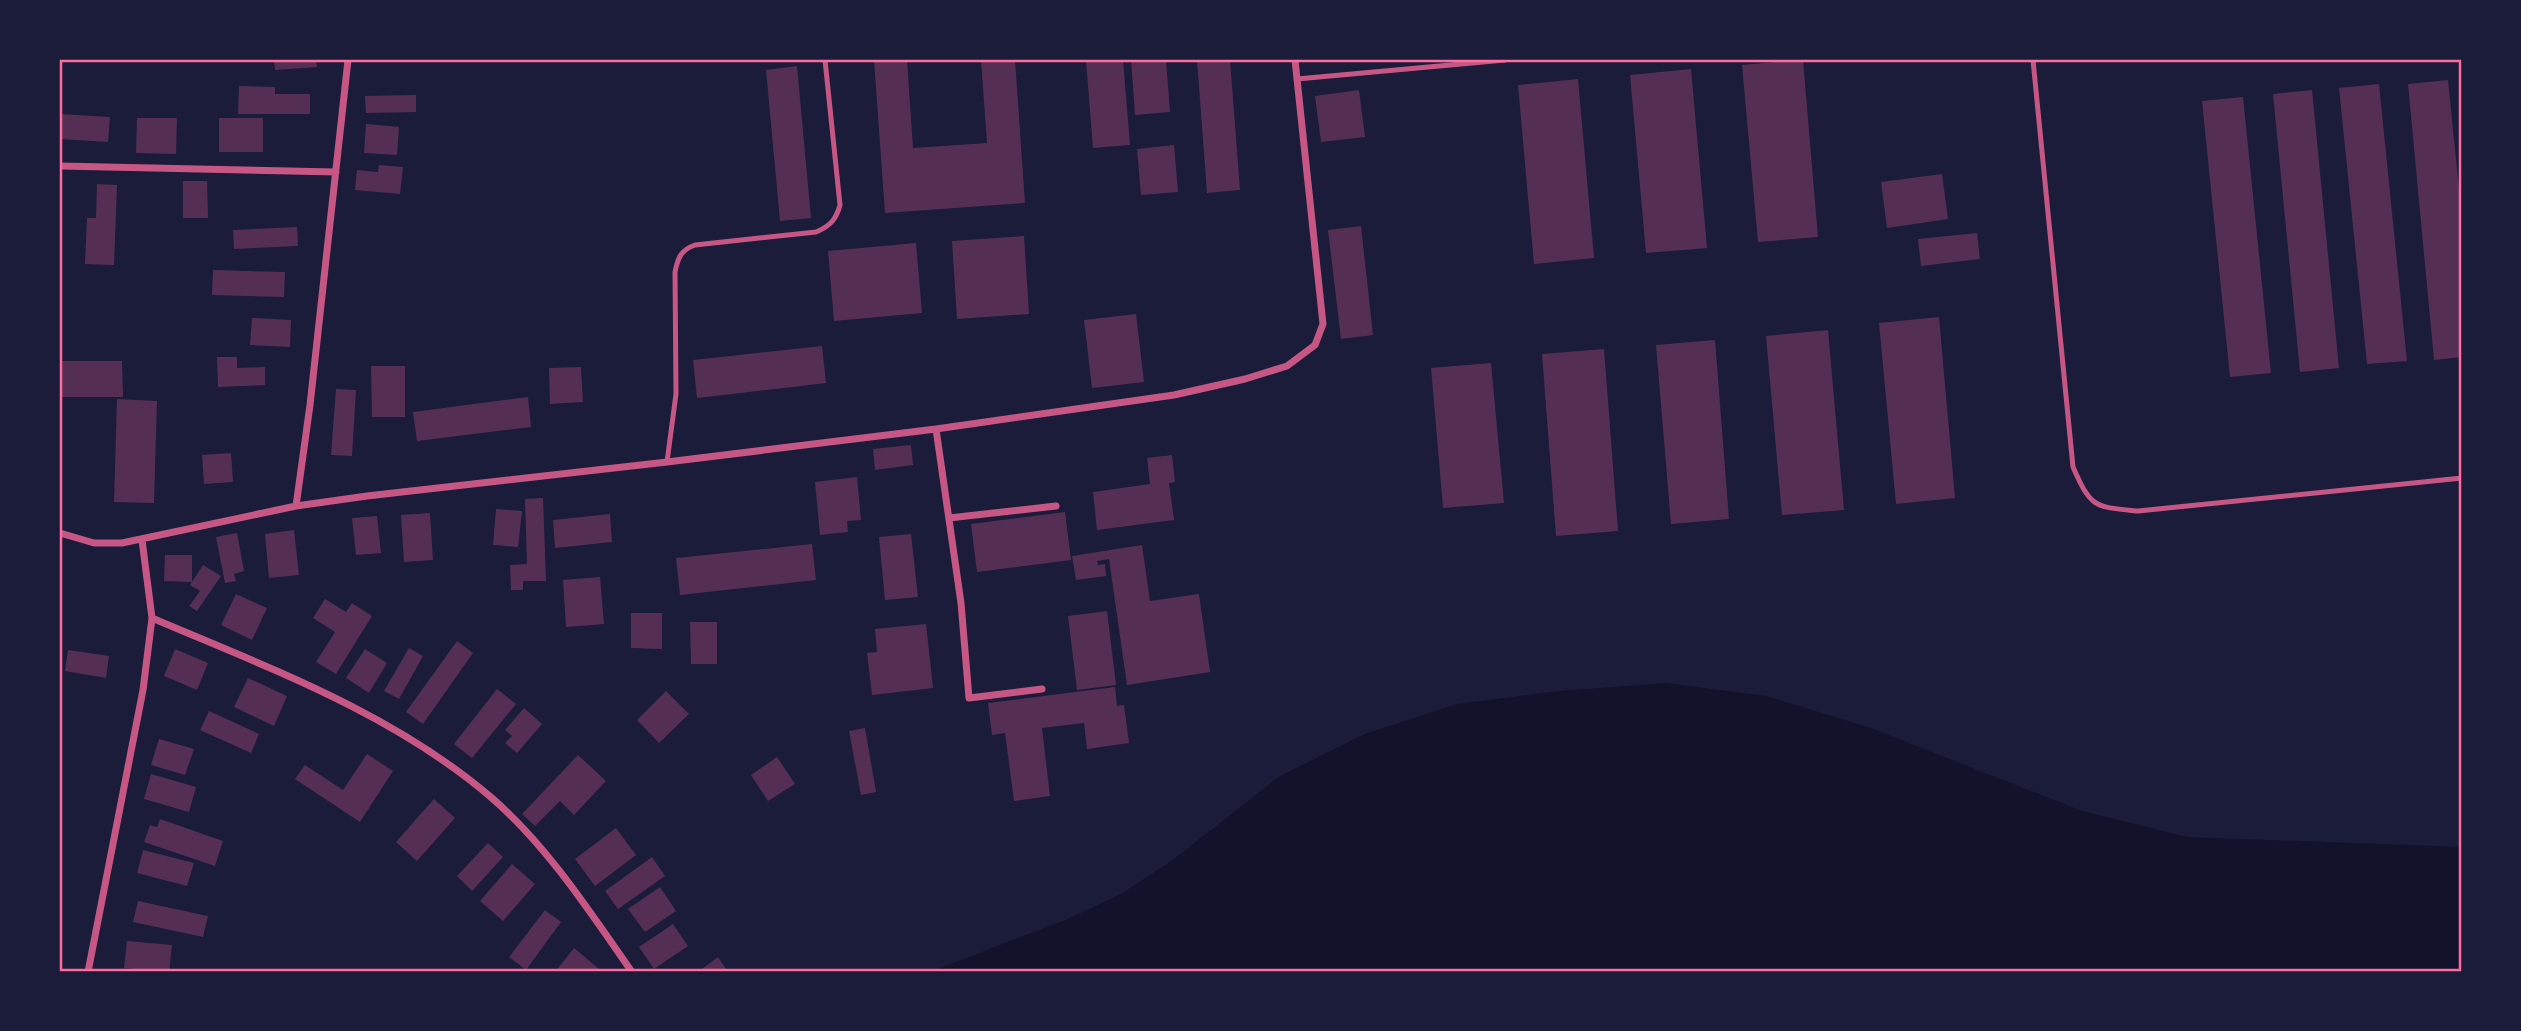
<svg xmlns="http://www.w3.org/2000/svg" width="2521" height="1031" viewBox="0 0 2521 1031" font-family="'Varela Round',sans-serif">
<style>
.water{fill:#12122b}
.building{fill:#542f53}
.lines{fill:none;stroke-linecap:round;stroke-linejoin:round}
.service{stroke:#c65784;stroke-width:5}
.minor{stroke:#c65784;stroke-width:7}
.neatline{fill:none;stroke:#ff6b9d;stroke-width:2.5}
</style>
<rect width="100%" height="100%" fill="#1b1b3a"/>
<path class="water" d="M1666 683 1766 696 1868 727 2082 811 2187 837 2461 847V971H933L1070 918 1121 894 1170 862 1280 776 1365 734 1457 704 1559 691Z"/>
<path class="building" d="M274 60H316L317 67 275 70Z
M874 60H907L913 148 987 143 981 60H1015L1025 203 885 213Z
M1086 60H1123L1130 145 1093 148Z
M1131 60H1166L1170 112 1135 115Z
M1197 60H1230L1240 190 1207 193Z
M1797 60H1803L1818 237 1758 242 1742 65Z
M797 66 811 218 780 221 766 70Z
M1691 69 1707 248 1646 253 1630 75Z
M1578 79 1594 258 1534 264 1518 85Z
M2448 80 2462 218V357L2434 360 2408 84Z
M2379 84 2407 361 2367 364 2339 88Z
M239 86 275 87V94H310V114H238Z
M1359 90 1365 137 1321 142 1315 96Z
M2312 90 2339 368 2300 372 2273 94Z
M416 95V112L366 113 365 96Z
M2243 97 2271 373 2230 377 2202 101Z
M60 114 110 117 108 142 60 139Z
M137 118H177L176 154 136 153Z
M219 118H263V152H219Z
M366 124 399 127 397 155 364 153Z
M1174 145 1178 192 1141 195 1137 149Z
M379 165 403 167 400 194 355 190 357 170 378 172Z
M1942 174 1948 219 1887 228 1881 182Z
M183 181H207L208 218H183Z
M97 184 117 185 114 265 85 264 87 218H96Z
M1361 226 1373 335 1341 339 1328 230Z
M297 227 298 246 234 249 233 230Z
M1977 233 1980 259 1921 266 1918 239Z
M1024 236 1029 314 957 319 952 241Z
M916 243 922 313 834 321 828 251Z
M213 270 285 272 284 297 212 295Z
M1136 314 1144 382 1092 388 1084 320Z
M1939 317 1955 498 1896 504 1879 323Z
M252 318 291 320 290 347 250 345Z
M1828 330 1844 510 1782 515 1766 336Z
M1715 340 1729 519 1671 524 1656 345Z
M822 346 826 383 697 398 693 360Z
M1604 349 1618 531 1556 536 1542 354Z
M217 357H237V368L265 367V385L218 387Z
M60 361H122L123 397H60Z
M1491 363 1504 503 1443 508 1431 368Z
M371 366H405V417H372Z
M581 367 583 402 550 404 549 368Z
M336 389 356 390 352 456 331 455Z
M528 397 531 427 417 441 413 412Z
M117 399 157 401 154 503 114 502Z
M911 445 913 465 875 470 873 449Z
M231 453 233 482 204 484 202 455Z
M1172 455 1175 482 1169 483 1174 520 1097 530 1093 492 1150 484 1147 458Z
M857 477 861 520 847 521 848 532 820 535 815 482Z
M543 498 546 581H523V590H511L510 565 527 564 525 499Z
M496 509 522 511 518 547 493 545Z
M1065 512 1071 560 977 572 971 524Z
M430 513 433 560 404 562 401 515Z
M610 514 612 542 555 548 553 520Z
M377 516 381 553 356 555 352 518Z
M294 530 299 575 269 578 265 534Z
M237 533 244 571 234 574 236 581 225 583 216 537Z
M911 534 918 597 885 600 879 537Z
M812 544 816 580 680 595 676 558Z
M1142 545 1150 601 1199 594 1210 672 1127 685 1109 559 1097 561 1098 565 1105 564 1106 576 1076 580 1072 556Z
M165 555H192V582L164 581Z
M203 565 221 576 197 611 189 606 200 591 190 585Z
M600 577 604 624 566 627 563 580Z
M236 594 267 608 252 640 221 625Z
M325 599 346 612 352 603 372 616 336 674 316 662 335 632 313 618Z
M1107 611 1116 685 1077 690 1068 616Z
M631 613H662V649L631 648Z
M690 622H717V664H691Z
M926 624 933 688 872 695 867 653 877 652 875 629Z
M457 641 473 653 423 724 406 712Z
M409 648 423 656 399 699 384 691Z
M175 649 208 663 197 690 164 676Z
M365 649 387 663 369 693 346 678Z
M68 650 109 656 106 678 65 671Z
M248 678 287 696 274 726 234 707Z
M1115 687 1117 706 1124 705 1129 743 1087 749 1084 723 1042 728 1050 796 1014 801 1005 733 992 735 988 703Z
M497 689 516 704 472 758 454 744Z
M666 691 689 714 659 743 637 720Z
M524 708 542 724 517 753 505 743 512 736 505 730Z
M209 711 259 734 251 753 200 730Z
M865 728 876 792 861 795 849 731Z
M159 739 194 749 185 775 151 765Z
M367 754 393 771 360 822 295 779 305 765 343 790Z
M578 755 606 781 574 815 560 801 535 826 522 814Z
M777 757 795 784 768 801 751 775Z
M151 774 196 787 189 812 144 799Z
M434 799 455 818 417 861 396 842Z
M160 819 223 841 215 866 144 842 150 825 157 827Z
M616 828 636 855 595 886 575 859Z
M488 843 503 857 472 891 457 876Z
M143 850 194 863 187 886 137 873Z
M652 857 665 876 618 909 605 891Z
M512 864 535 884 503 921 480 901Z
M660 887 676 911 645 932 628 909Z
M138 901 208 916 203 937 133 922Z
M545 910 561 922 526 970 509 957Z
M673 924 688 946 654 969 639 947Z
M127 941 172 945 169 972 124 968Z
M574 948 599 969 598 972H555Z
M718 957 728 972H698Z"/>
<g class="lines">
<path class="service" d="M2033 60 2073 467C2091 508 2094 507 2138 511L2462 478
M1297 79 1505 60
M667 462 676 394 675 272C678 257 681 250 695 245L816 232C830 226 836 220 840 205L825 60"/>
<path class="minor" d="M60 166 336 172
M936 429 961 603 969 698 1042 689
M296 506 310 405 348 60
M949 518 1056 506
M60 533 94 543H122L296 506 367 496 667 462 936 429 1174 395 1245 379 1287 366 1315 345 1323 324 1295 60
M152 618C269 668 395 714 493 799 548 847 590 912 632 972
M88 972 143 690 152 618 142 540"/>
</g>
<rect width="2521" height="1031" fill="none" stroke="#1b1b3a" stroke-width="122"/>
<rect x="61" y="61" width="2399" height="909" class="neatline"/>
</svg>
